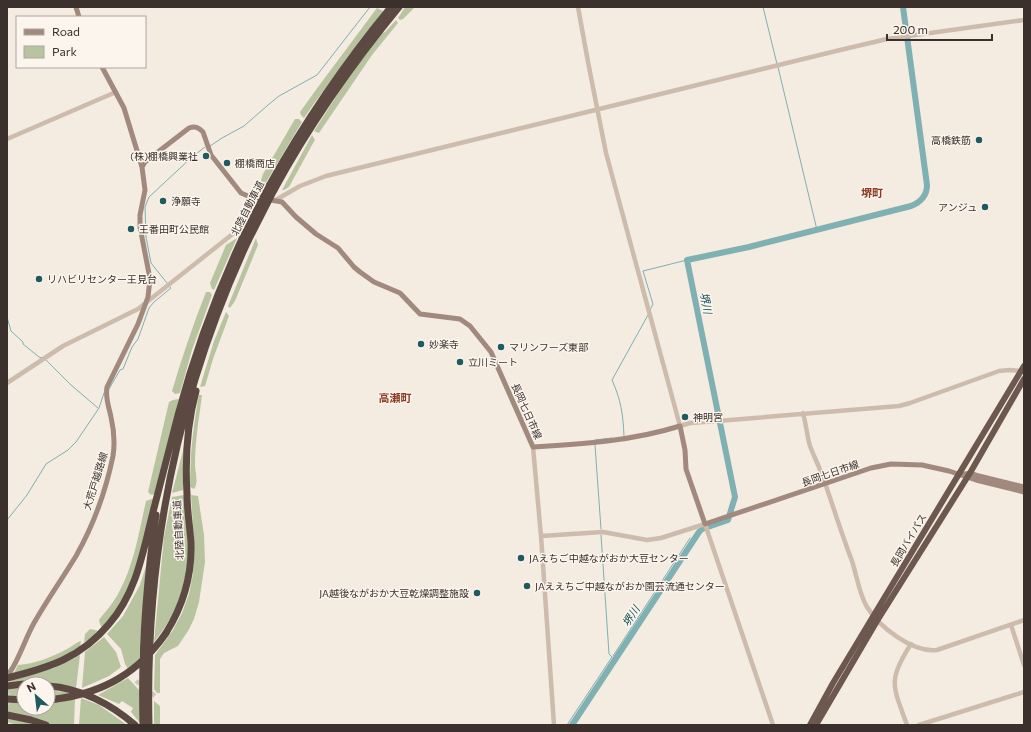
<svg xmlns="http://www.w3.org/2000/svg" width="1031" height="732" viewBox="0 0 1031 732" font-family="Commissioner,'Noto Sans JP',sans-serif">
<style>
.green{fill:#b8c4a0}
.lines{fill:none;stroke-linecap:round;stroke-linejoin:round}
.stream{stroke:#7fb0b2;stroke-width:1}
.river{stroke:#7fb0b2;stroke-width:6}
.tertiary-tunnel{stroke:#cfc6bd;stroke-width:4.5;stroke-dasharray:4.5 2;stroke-linecap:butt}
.secondary-tunnel{stroke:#cfc6bd;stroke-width:5;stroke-dasharray:5 2.5;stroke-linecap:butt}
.tertiary{stroke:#cdbbac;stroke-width:4.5}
.secondary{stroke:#a18a7d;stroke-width:5}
.trunk{stroke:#6c584f;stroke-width:6}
.motorway{stroke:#5c4a42;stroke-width:7}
.motorway-bridge{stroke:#5c4a42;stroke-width:7}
.poi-dot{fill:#1f5a5e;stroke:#fbf5ee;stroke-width:1.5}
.labels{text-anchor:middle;stroke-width:3;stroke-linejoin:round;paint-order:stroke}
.poi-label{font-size:10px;fill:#3b302b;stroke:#fbf5ee;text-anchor:start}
.street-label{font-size:10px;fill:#3b302b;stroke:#fbf5ee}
.neighbourhood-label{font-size:11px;font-weight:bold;fill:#8c3b22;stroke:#fbf5ee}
.water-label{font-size:11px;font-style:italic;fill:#1f5a5e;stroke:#fbf5ee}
</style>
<rect width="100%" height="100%" fill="#f4ebe1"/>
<path class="green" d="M405 7H415L403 19 400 20 398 18Z
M377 8 383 11C358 48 329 81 304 118L301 115 300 112 318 87Z
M396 20 398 23 372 55 319 133 314 131 348 78 382 33 385 32Z
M295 119H299L302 122 265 184 262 183 261 180 263 174Z
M312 135 315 140 312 145 289 187 284 190H282Z
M237 238 214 290 212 289 210 283 226 245Z
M256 238 258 245 235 301 230 308 228 306Z
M206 292H210L212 295 192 350 180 393 175 394 172 391C182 357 193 325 206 292Z
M226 312 229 316 213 359 205 386 200 387 214 341Z
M199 395H202C199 419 195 441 195 465 195 472 199 483 194 489L190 487C190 455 193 426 199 395Z
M179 399 155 494 151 495 148 492 169 402 173 400Z
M186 439 183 465V490L172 493Z
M184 495C186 520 190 548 187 573 183 599 170 622 154 642L164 537 172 497Z
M191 495 198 496 204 535 205 562 199 602 194 619 188 631 178 646 164 653 160 659V693H157L154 689 155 655 173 630 182 613 189 594 193 574 194 542Z
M155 498 143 546 124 600 102 628 100 624 99 620C106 611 114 602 119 592 134 565 139 532 146 501Z
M146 566 139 659 128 669 125 664 121 649 107 634 123 616 140 585Z
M90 629 99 631 84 643 85 634Z
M104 637 116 652 121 667 109 676 82 688 85 652Z
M81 641 80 647C59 660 38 667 14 673L18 665C35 664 52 657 67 649 72 647 76 642 81 641Z
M80 655 76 688 35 681 10 682V679L54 668Z
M128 678 139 690 140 723 131 712 133 708 122 701 119 704 98 695Z
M24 688V697H7V689Z
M48 690 72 693 48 697Z
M81 698 99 705 127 725H79Z
M75 699 74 725H53L7 712V702L24 703V708H48V703Z
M154 701 160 706V725H154Z
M7 718 38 725C28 725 16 726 7 722Z"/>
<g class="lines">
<path class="stream" d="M763 7 777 64
M778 67 817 230
M210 146 222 138 244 126 268 105 279 96 317 75 370 7
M167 283 151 263 146 237 145 207 149 197 192 157 205 147
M650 310 653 304 643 271 687 260
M7 317 11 331 23 342V344L39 357 42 358
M46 360 71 385 98 408
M109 389 120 370 123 369 132 347 138 339 149 308 154 302 171 288 169 286
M624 436C623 414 621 400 612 380L648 315
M595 440 612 438
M595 445 601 529
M7 520 27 495 46 464 68 450 76 442 99 408 104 393
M613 656 690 538
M567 725 612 657 609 654 601 535"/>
<path class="river" d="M572 725 699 532 702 529 728 520 735 497 687 260 749 247 911 206C921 202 927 196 927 185L903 7"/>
<path class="tertiary-tunnel" d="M136 681 155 696"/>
<path class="secondary-tunnel" d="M7 705 10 675"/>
<path class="tertiary" d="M578 7 588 62 606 153 680 426 690 423 718 421 899 406 910 403 999 371 1009 370 1021 371
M7 139 116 92
M274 201 300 186 326 176 836 51 887 39 1024 20
M7 383 63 346 138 309 249 221
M803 413C806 424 807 436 810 446 815 459 821 470 825 483 834 509 842 535 852 561 857 576 859 594 867 607 879 627 913 653 937 650L1024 620
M533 447 541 536 554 725
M541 536 603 532 647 540 661 538 705 524 773 725
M1011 625 1024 665
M907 725C893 686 887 681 911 644
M919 725 1024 692"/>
<path class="secondary" d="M76 7 79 17
M142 167 145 162 189 128C195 126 198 127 203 132L211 155 241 193 248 196 282 202 296 217 316 234 338 248 354 267 360 272 374 282 400 293 420 314 460 319 470 326 491 352 533 447C583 444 632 441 680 426L685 450 686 469 705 524 871 468 891 464 922 465 949 471 976 480 1024 492
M960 475 970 473 979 476 1024 487
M10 672C20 657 25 639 34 623 47 600 62 579 76 556 93 526 106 490 113 456 115 443 114 430 111 417 109 407 105 398 107 387L138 324 148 297 150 279 140 227V215L145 190 142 167 124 108 102 67"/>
<path class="trunk" d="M810 725 833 683 1024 366
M816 725 877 621 970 473 1024 379"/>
<path class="motorway" d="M269 186C304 123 345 63 391 7
M274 190C310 124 352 64 399 7
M166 633C183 606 192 575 191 543 190 527 187 511 187 494 185 460 187 424 196 391
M7 678C48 668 81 658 109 624 137 592 143 551 153 512 161 480 170 447 178 415 194 355 216 295 242 239
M7 686 24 684
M48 686C80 688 111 704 135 725
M7 699 24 700
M48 700 56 699
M7 715 31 720 46 725
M143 725C141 655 146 584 156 515
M149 725C145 557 177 394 248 241"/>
<path class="motorway-bridge" d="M242 239 269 186
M248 241 274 190
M56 699C104 693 139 672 166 633"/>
</g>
<g class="poi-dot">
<circle cx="979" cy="140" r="4"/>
<circle cx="206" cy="156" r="4"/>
<circle cx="227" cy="163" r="4"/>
<circle cx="163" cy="201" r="4"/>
<circle cx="985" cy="207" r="4"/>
<circle cx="131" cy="229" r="4"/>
<circle cx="39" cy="279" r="4"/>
<circle cx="421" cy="344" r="4"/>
<circle cx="501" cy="347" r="4"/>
<circle cx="460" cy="362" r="4"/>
<circle cx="685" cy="417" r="4"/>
<circle cx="521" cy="558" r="4"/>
<circle cx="527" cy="586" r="4"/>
<circle cx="477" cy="593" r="4"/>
</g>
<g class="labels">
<g class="poi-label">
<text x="971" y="144" text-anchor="end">高橋鉄筋</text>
<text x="198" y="160" text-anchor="end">(株)棚橋興業社</text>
<text x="235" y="167">棚橋商店</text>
<text x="171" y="205">浄願寺</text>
<text x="977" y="211" text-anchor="end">アンジュ</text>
<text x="139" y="233">王番田町公民館</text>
<text x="47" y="283">リハビリセンター王見台</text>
<text x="429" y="348">妙楽寺</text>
<text x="509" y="351">マリンフーズ東部</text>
<text x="468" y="366">立川ミート</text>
<text x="693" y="421">神明宮</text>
<text x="529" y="562">JAえちご中越ながおか大豆センター</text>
<text x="535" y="590">JAええちご中越ながおか園芸流通センター</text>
<text x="469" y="597" text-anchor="end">JA越後ながおか大豆乾燥調整施設</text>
</g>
<g class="street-label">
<text transform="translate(247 208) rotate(-63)" y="4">北陸自動車道</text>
<text transform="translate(527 411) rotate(66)" y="4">長岡七日市線</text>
<text transform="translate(830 473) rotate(-19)" y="4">長岡七日市線</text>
<text transform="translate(95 481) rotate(-73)" y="4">大荒戸越路線</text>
<text transform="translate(178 530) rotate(-93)" y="4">北陸自動車道</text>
<text transform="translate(908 540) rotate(-59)" y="4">長岡バイパス</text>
</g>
<g class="neighbourhood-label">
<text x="872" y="197">堺町</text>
<text x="395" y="402">高瀬町</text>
</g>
<g class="water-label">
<text transform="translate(706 303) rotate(79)" y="4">堺川</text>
<text transform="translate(631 616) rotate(-57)" y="4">堺川</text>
</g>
</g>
<rect width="1031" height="732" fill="none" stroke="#3b302b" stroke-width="16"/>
<rect x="16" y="16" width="130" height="52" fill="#fbf5ee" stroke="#aea6a0"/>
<rect x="24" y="29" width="20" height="6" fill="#a18a7d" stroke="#aea6a0"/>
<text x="52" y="36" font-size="12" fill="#3b302b">Road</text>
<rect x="24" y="46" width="20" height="12" fill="#b8c4a0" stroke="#aea6a0"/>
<text x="52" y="56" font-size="12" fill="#3b302b">Park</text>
<g transform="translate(36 696) rotate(332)"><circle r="19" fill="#fbf5ee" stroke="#aea6a0"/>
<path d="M0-3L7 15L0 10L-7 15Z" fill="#1f5a5e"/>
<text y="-6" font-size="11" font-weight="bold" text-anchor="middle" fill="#3b302b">N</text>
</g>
<path d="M887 34v6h105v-6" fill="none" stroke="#3b302b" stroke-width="2"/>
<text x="893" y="34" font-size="12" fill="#3b302b" stroke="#fbf5ee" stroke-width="3" paint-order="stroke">200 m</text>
</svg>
